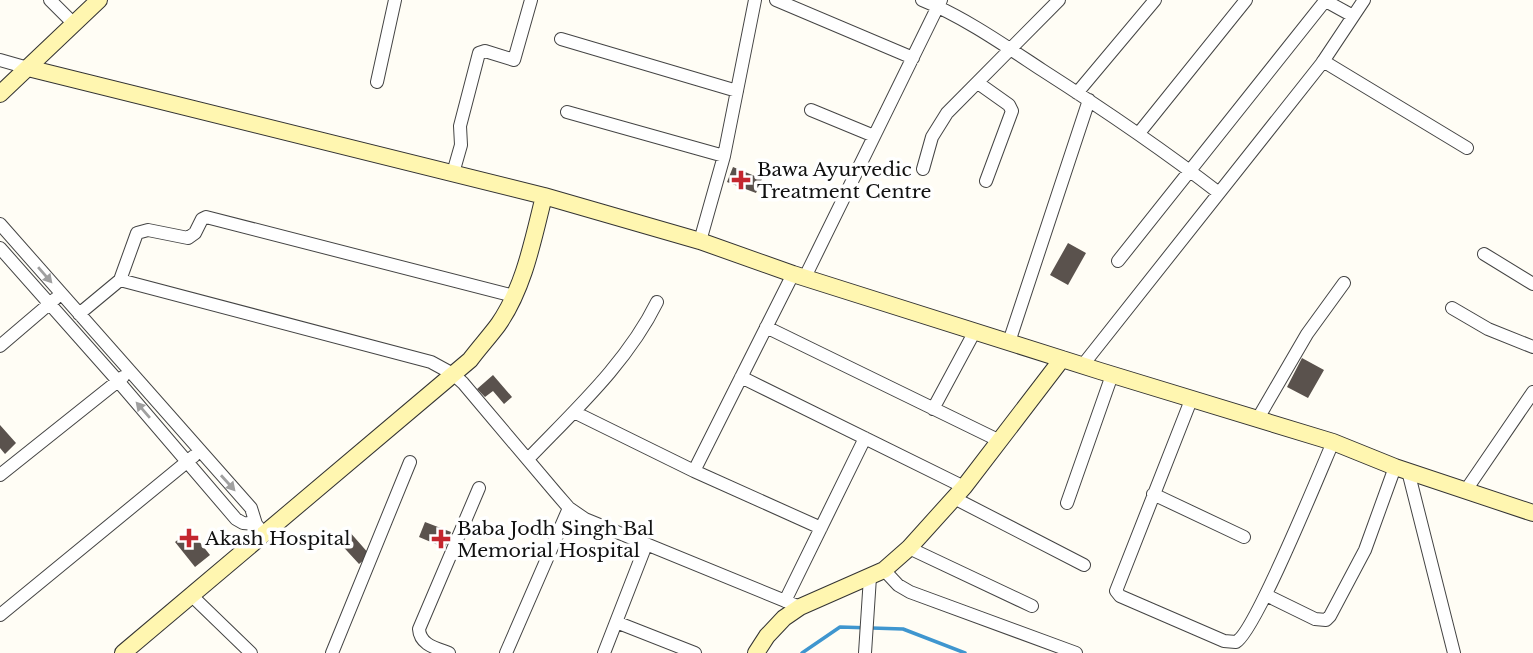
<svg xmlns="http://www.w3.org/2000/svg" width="1533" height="653" viewBox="0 0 1533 653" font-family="'Libre Baskerville',serif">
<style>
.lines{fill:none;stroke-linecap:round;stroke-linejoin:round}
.stream{stroke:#3f96cf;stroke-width:3.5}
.building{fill:#5a524d}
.street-casing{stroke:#444;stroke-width:14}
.secondary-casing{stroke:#333;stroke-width:18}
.street{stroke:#fff;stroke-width:12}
.secondary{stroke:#fff6b0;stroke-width:16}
.oneway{fill:#a0a0a0}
.poi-dot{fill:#c4262e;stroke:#fff;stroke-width:2.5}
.labels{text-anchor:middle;stroke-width:7;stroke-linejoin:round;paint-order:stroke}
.poi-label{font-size:19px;fill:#111;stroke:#fff;text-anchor:start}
</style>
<rect width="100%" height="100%" fill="#fffdf5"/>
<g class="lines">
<path class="stream" d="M802 653 840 627 903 629 965 653"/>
</g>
<path class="building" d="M733 167 762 179 756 193 727 182Z
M1068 243 1086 253 1068 285 1050 275Z
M1302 358 1324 370 1308 398 1287 387Z
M493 375 512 397 504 404 493 391 485 397 477 389Z
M0 425 16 443 5 454 0 448Z
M425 522 451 532 445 548 419 537Z
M190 530 210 555 195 567 175 542Z
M348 530 370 555 359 564 337 540Z"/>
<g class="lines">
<g class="street-casing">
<path id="street" d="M50 0 74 24
M776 0 913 58
M922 0C964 17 1004 45 1042 70 1103 109 1162 149 1219 193
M1324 0 1353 16
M561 39 737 91
M0 60 28 68
M1323 61 1467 148
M377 82 395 0
M978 83 1009 105 1012 111 986 181
M1077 93 1155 0
M811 110 874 136
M567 112 724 156
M1139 133 1246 0
M923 169 932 137 947 113 1059 0
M453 173 461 145 460 126 479 53 485 51 514 60 531 0
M0 224 251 508 256 524 264 534
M700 241 724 156 755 0
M0 248 118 381 236 519 243 523 256 524
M1484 254 1533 284
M1118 261 1325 1
M805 277 941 0
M120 280 137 233 148 230 188 238 195 233 202 219 206 217 514 296
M1452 308 1488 329 1533 347
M79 314 120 280 431 362 453 374 463 383 556 493 569 508 585 519 800 607
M766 327 1000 441
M1009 342 1089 100
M0 346 55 299
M1082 366 1322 63 1364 0
M741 377 964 487
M1191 400 1116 591 1120 596 1224 641 1236 642C1255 632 1320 472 1333 442
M933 409 975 331
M574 412 694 471 821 528
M1257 420 1307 334 1344 283
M528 459C574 411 627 363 657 302
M694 471 793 274
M1408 471 1454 653
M0 475 123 377
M1466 490 1533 392
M1153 494 1244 537
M954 498 1084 565
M1067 503 1112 375
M909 548 1032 606
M884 570 898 585 910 592 1076 653
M191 595 251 653
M1266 595 1315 619 1326 620 1330 616 1365 550 1395 467
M785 601 865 438
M0 615 194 456
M616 622 695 653
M332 653 410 462
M449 653C436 648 420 645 419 629L479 488
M506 653 569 508
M604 653 646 545
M865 653 870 577"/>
</g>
<g class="secondary-casing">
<path id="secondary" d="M28 68 544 196 700 241 793 274 1100 371 1333 442 1395 467 1533 513
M0 94 99 0
M123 653 470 360C479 348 489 337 498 325 524 288 533 240 544 196
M756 653 767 636 784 618 800 607 884 570 909 548 964 487 1062 359"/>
</g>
<use href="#street" class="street"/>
<use href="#secondary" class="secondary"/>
</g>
<defs><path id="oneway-solid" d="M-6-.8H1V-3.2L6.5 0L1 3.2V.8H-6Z" transform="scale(1.75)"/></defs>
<g class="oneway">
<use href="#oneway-solid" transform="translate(45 275) rotate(49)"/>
<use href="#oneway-solid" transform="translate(143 410) rotate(-131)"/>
<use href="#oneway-solid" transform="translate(228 483) rotate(48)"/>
</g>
<g class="poi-dot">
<path d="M737.5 169.5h7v7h7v7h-7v7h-7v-7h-7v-7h7z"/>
<path d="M185.5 527.5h7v7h7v7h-7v7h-7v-7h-7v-7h7z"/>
<path d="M437.5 528.5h7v7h7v7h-7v7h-7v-7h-7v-7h7z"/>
</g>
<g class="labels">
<g class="poi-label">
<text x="757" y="176">Bawa Ayurvedic<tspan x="757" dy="22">Treatment Centre</tspan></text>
<text x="457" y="535">Baba Jodh Singh Bal<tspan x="457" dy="22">Memorial Hospital</tspan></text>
<text x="205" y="545">Akash Hospital</text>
</g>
</g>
</svg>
